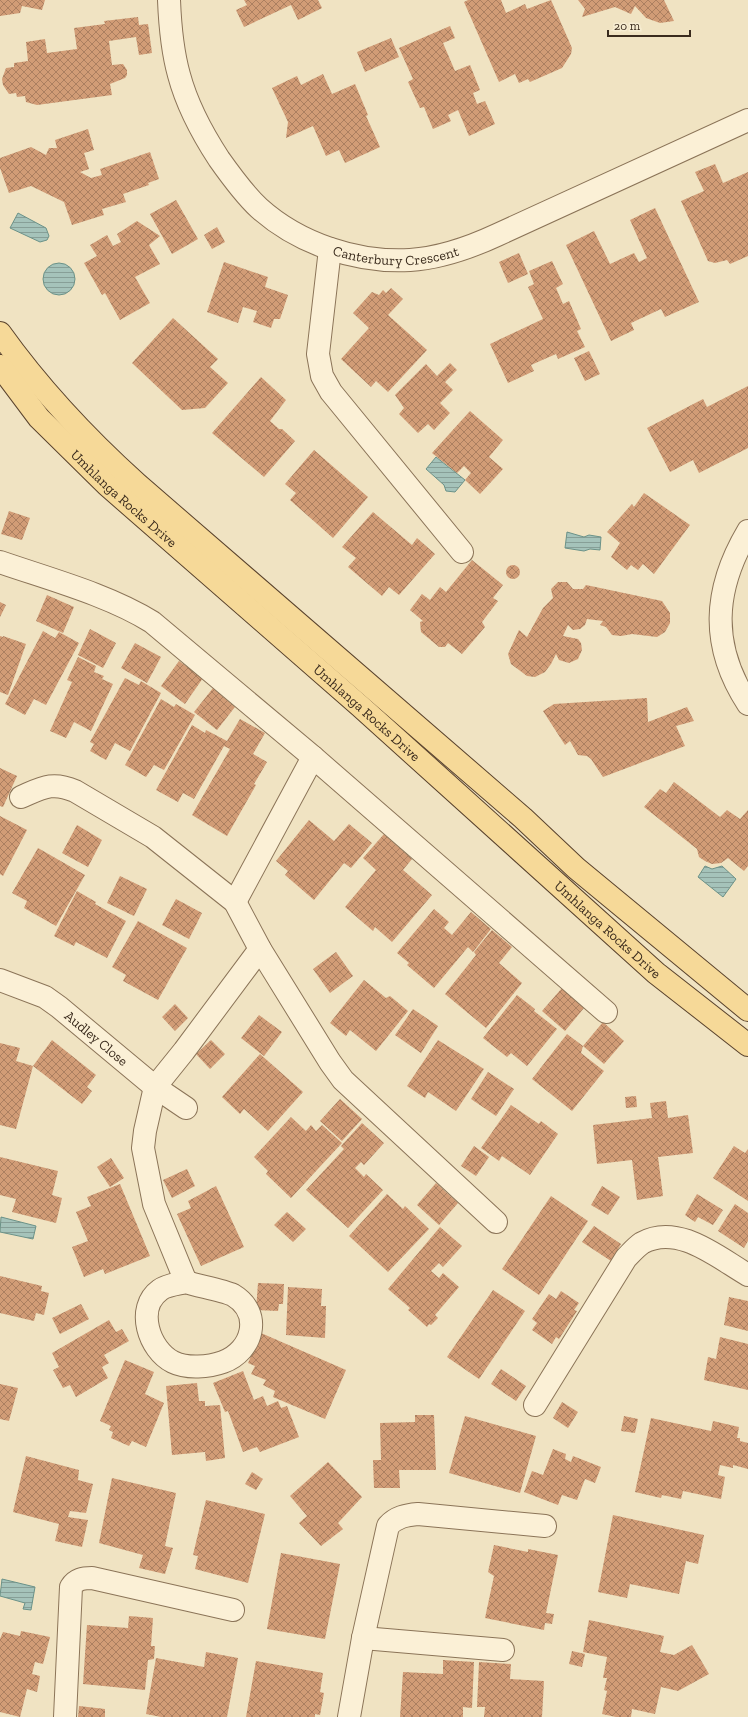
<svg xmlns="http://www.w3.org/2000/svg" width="748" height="1717" viewBox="0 0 748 1717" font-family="'Zilla Slab',serif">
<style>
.water{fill:url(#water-rules);stroke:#6b9288}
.building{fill:url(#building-cross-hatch)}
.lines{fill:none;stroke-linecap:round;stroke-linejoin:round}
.minor-casing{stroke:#8b7458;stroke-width:24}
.major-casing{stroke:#59422c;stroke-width:24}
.minor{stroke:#fbf0d6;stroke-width:22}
.major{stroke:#f6d998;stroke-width:22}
.labels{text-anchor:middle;stroke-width:3;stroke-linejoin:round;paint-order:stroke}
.street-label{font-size:14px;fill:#3a2b1d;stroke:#f7edd2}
</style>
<defs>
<pattern id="water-rules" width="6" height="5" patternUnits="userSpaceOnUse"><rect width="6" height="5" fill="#a5c3ba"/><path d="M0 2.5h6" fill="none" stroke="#879f97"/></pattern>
<pattern id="building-cross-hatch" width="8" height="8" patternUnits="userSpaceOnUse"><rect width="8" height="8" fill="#d19c76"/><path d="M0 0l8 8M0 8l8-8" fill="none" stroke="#ab7f60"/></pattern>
</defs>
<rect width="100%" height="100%" fill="#f0e3c2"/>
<path class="water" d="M18 213 46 228 49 236 47 240 40 242 10 228Z
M43 279a16 16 0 1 1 32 0a16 16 0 1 1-32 0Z
M436 457 465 480 455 492 446 491 444 485 426 469Z
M567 532 584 537 589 535 601 537 600 550 590 549 584 551 565 548Z
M705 866 712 869 722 866 736 879 723 897 698 877Z
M1 1217 36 1226 33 1239 0 1232Z
M2 1579 35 1587 31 1610 23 1609 25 1603 0 1596Z"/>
<path class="building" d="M0 0H45L42 10 22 6 20 13 0 16Z
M244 0H318L322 8 298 20 291 5 244 27 236 10 247 5Z
M468 0H501L506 13 525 4 527 9 551 0 572 48 571 54 562 68 530 82 528 79 519 83 515 74 499 82 464 2Z
M578 0H664L674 21 660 23 646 18 635 6 631 14 615 7 582 17 585 9Z
M138 17 139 25 148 24 152 53 139 55 136 37 109 41 112 65 123 64 127 70V75L125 78 110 84 112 95 37 105 26 102 25 96 17 97 16 93 9 94 3 85 2 79 6 68 14 67V63L28 61 26 42 45 39 47 53 77 49 74 28 105 24 104 21Z
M450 26 455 38 443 43 455 71 470 65 480 90 473 93 477 104 485 101 495 124 469 136 458 110 448 115 451 121 433 129 424 107 420 108 408 82 413 79 399 48Z
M391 38 399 57 365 72 357 52Z
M323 74 332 94 355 84 368 115 366 116 380 147 345 163 339 150 326 156 313 126 286 138 288 122 272 88 297 76 301 85Z
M88 129 94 150 84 153 89 169 80 172 91 178 102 175 100 169 150 152 159 179 148 183 149 185 123 194 126 202 102 209 104 215 72 225 64 202 31 186 9 193 0 168V158L31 147 46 155 49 148H57L55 140Z
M715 164 723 183 748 172V256L730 264 727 260 715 263 708 261 681 201 704 191 695 172Z
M176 200 198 239 172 254 150 214Z
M655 208 699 302 665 317 661 309 631 323 634 330 611 341 566 245 594 231 610 264 634 253 639 262 647 258 630 220Z
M137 221 160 236 149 245 160 264 135 277 150 303 120 320 105 293 102 295 84 263 97 256 90 245 107 235 113 246 121 242 117 234Z
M217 227 225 242 212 249 204 235Z
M519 253 528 274 508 283 499 262Z
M552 261 563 284 556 288 563 304 569 301 581 329 577 331 585 347 558 359 556 354 531 365 534 371 508 383 490 344 543 319 528 287 534 284 529 271Z
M224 262 268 277 265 287 288 295 280 319H274L271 328 253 322 257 311 243 307 238 323 207 312Z
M391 288 403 299 388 315 427 350 388 392 376 381 371 387 341 359 369 328 353 313 372 292 379 295 383 290 386 293Z
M173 318 218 359 210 367 228 383 205 408 182 410 132 363Z
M589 351 600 374 585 381 574 358Z
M450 363 457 370 445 382 453 390 440 403 450 413 434 430 428 424 418 433 399 414 404 408 395 395 426 364 437 376Z
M261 377 286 400 270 421 279 429H282L295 441 264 477 212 433Z
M748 386V448L699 473 693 460 670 472 647 428 703 399 707 407Z
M470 411 503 440 489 457 503 469 480 494 465 480 471 473 464 466 457 473 432 453Z
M314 450 368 497 333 538 290 500 296 493 285 484Z
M644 493 690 525 654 574 643 564 638 570 631 565 627 570 611 557 620 543 607 532 632 504 634 507Z
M9 511 30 518 22 540 1 534Z
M373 512 412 545 417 538 435 554 399 595 389 587 382 596 348 567 356 558 342 547Z
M472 560 503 585 493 598 498 601 482 622 485 627 462 654 448 643 445 647H439L421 632 420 622 423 621 410 610 422 594 430 600 440 587 446 592Z
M506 572a7 7 0 1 1 14 0a7 7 0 1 1-14 0Z
M558 582H567L573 589H583L586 585 662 601 670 613V623L665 632 657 637 632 634 621 636 612 635 606 627 600 625 603 621 587 619 585 625 580 629 573 630 568 625 563 636 578 639 581 643 582 650 578 659 569 663 559 660 556 654 551 664 545 672 535 677 527 676 511 664 508 654 519 630 527 637 543 608 553 598 551 589Z
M47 595 74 607 63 633 36 621Z
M0 602 6 605 0 617Z
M90 629 116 643 103 668 78 655Z
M43 631 55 638 59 632 79 643 46 705 34 699 25 715 5 704Z
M0 636 3 637V636L26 644 8 695 0 692Z
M135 643 161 657 147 683 121 668Z
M78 657 96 666 94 672 104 676 102 679 113 684 91 731 74 722 66 738 50 731 72 682 67 680Z
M179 661 203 678 185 704 161 686Z
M125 678 139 685 141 681 161 693 130 751 115 743 106 760 90 751 94 744 90 742Z
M213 688 235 707 217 730 194 712Z
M647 698 648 722 687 707 694 721 676 726 685 746 603 777 591 759 587 756 578 755 570 741 565 745 543 711 554 704Z
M161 699 174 707 176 704 195 715 164 770 154 765 146 777 125 765Z
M240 719 265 733 253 754 267 762 254 784 256 785 227 836 192 815 230 749 224 746 194 799 183 793 178 802 156 790 192 725 205 733 206 730 227 741Z
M0 768 17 776 3 807 0 806Z
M674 782 720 817 727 810 740 819 748 810V866L744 871 728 858 721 863 712 864 705 861 699 857 697 849 644 807 660 789 666 793Z
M0 816 27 830 3 876 0 874Z
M309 820 334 841 349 824 372 843 351 868 344 863 314 900 285 875 288 871 276 861Z
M77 825 102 840 88 867 62 853Z
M384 834 412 859 403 870 432 895 392 942 375 927 373 931 345 907 376 870 363 858Z
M38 848 85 875 56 926 24 908 27 901 12 893Z
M120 876 147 889 134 916 107 903Z
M77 891 96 902 95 904 126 921 107 958 76 942 74 946 54 936Z
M176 899 202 913 189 939 162 925Z
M434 909 449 922 444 928 452 935 471 912 491 929 473 952 468 947 434 988 407 965 409 963 397 953Z
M138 921 187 948 158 1000 123 981 126 975 112 967Z
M492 930 512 947 499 963 522 983 486 1028 445 994 476 955 474 952Z
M336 952 353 976 330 993 313 969Z
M364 980 386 998 390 996 408 1011 376 1051 350 1030 346 1036 330 1023Z
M562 988 584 1008 565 1031 542 1011Z
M517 995 535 1009 534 1011 557 1029 527 1066 511 1053 507 1057 483 1038Z
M175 1004 188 1018 175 1031 162 1017Z
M413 1009 438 1026 421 1053 395 1035Z
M259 1015 282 1032 264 1056 241 1038Z
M603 1022 624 1041 604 1064 583 1046Z
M567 1034 583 1046 581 1053 604 1071 572 1111 532 1079Z
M52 1040 96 1075 87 1087 92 1091 82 1104 33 1066Z
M211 1040 225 1054 210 1069 196 1054Z
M438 1040 484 1069 456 1111 428 1092 425 1098 407 1086Z
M0 1043 20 1048 16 1061 33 1066 16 1129 0 1125Z
M260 1054 303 1092 268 1131 244 1109 240 1114 222 1097Z
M488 1072 514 1089 496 1116 471 1099Z
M636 1096 637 1107 626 1108 625 1097Z
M340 1099 362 1119 342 1141 320 1121Z
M666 1101 668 1118 688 1115 693 1153 658 1157 663 1196 637 1200 632 1160 597 1164 593 1125 652 1118 650 1103Z
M511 1105 539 1124 541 1121 558 1134 530 1175 502 1156 499 1161 481 1148Z
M291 1117 306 1131 311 1125 316 1131 322 1125 342 1143 291 1198 266 1174 268 1171 254 1157Z
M362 1123 384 1143 364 1165 361 1162 355 1168 364 1177 366 1174 383 1190 348 1228 306 1190 344 1149 341 1146Z
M474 1146 489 1157 476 1176 461 1166Z
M734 1146 745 1153 748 1149V1201L713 1178Z
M0 1157 58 1171 52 1195 62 1198 56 1223 12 1212 16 1199 0 1195Z
M111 1158 124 1178 110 1187 97 1167Z
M187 1169 195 1186 172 1198 163 1180Z
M436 1183 458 1203 439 1225 417 1205Z
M120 1184 150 1256 105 1274 103 1269 84 1277 72 1247 88 1241 76 1212 91 1206 87 1197Z
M216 1186 244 1247 201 1266 177 1214 191 1208 188 1201Z
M602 1186 620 1197 608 1215 591 1205Z
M387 1194 403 1209 405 1206 429 1229 388 1272 349 1236Z
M697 1194 723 1210 713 1225 698 1217 695 1222 685 1215Z
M551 1196 588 1221 539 1295 502 1269Z
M735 1204 748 1213V1241L744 1248 718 1231Z
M287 1212 306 1229 293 1242 274 1225Z
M594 1226 621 1244 611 1261 582 1242Z
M440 1227 462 1246 443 1267 439 1263 431 1271 439 1278 443 1273 459 1287 435 1315 438 1318 431 1325 429 1324 427 1327 408 1310 410 1308 388 1289Z
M0 1276 42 1286 41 1291 49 1293 44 1315 36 1313 34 1321 0 1313Z
M258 1283 284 1284 283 1304H279L278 1311 256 1310Z
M288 1287 322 1289 321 1306H326L325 1338 286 1335Z
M493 1290 525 1311 479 1379 447 1357Z
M561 1291 579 1303 574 1310 577 1311 559 1339 556 1337 552 1344 532 1330 537 1323 532 1319 549 1294 556 1299Z
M729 1297 748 1301V1331L724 1325Z
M81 1304 89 1319 60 1334 52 1318Z
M109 1320 116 1332 122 1329 129 1341 104 1355 109 1363 102 1367 108 1378 76 1397 70 1385 63 1388 53 1370 59 1367 52 1353Z
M261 1333 346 1370 325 1419 273 1397 275 1391 263 1385 266 1380 251 1374 255 1366 248 1363Z
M720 1337 748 1344V1390L704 1380 708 1357 716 1359Z
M125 1360 154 1372 145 1394 164 1403 146 1447 132 1441 129 1446 111 1438 113 1432 109 1430 111 1426 100 1421Z
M501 1369 526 1386 516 1401 491 1384Z
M243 1371 254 1400 263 1396 267 1406 278 1401 281 1408 287 1406 299 1437 260 1452 257 1447 243 1452 228 1411 225 1412 213 1383Z
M197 1383 199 1401H205V1406L220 1405 225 1458 206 1461 205 1452 172 1455 166 1386Z
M0 1384 18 1388 9 1421 0 1419Z
M562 1402 578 1412 568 1428 553 1418Z
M415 1415H434L436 1470H399L400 1488H374L373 1460H381L380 1423 415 1422Z
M465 1416 536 1436 520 1493 449 1473Z
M624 1416 638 1419 635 1433 621 1431Z
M651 1418 711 1431 713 1421 739 1427 737 1438H740V1441L748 1443V1469L733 1465V1468L720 1465 718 1475 725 1477 721 1499 683 1491 681 1499 662 1495 661 1498 635 1492Z
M553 1449 566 1454 565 1459 571 1462 573 1456 601 1467 595 1483 585 1479 577 1500 562 1495 558 1505 524 1492 532 1471 543 1475Z
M26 1456 79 1470 78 1480 93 1484 86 1513 70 1511 68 1517 88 1520 82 1547 55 1541 59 1524 13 1512Z
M328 1462 362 1497 338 1523 343 1529 321 1546 299 1523 307 1516 290 1496Z
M252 1472 263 1479 256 1490 245 1484Z
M112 1478 176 1493 165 1546 173 1548 165 1574 139 1568 143 1555 99 1543Z
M206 1500 265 1514 248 1583 195 1569 198 1556 193 1555Z
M613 1515 704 1535 698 1564 686 1561 679 1594 630 1584 627 1598 598 1592Z
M494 1545 528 1552V1549L558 1555 546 1613 554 1614 552 1624 545 1623 544 1630 485 1618 494 1576 488 1572Z
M281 1553 340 1564 325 1639 267 1629Z
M129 1616 153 1618 151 1646H155L154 1659 148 1660 145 1690 83 1684 87 1625 128 1628Z
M589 1620 664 1636 660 1652 674 1655 692 1645 709 1674 678 1691 661 1687 655 1714 632 1709 631 1717H616L602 1714 607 1691 604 1690 607 1678H603L607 1657 583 1652Z
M21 1631 50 1637 43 1664 35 1662 32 1674 40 1676 37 1692 27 1689 20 1717 0 1712V1639L3 1632 20 1636Z
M572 1651 585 1654 582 1667 569 1664Z
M206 1652 238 1658 227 1717H161L146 1714 156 1658 204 1667Z
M443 1660 474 1662 472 1708 463 1707V1717H400L403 1672 443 1674Z
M256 1661 323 1673 320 1692 324 1693 320 1715 315 1714V1717H246Z
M479 1662 511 1664 510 1679 544 1681 542 1717H484L485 1707H477Z
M79 1706 105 1709V1717H78Z"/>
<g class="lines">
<g class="minor-casing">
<g id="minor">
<path id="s1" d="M169 0C170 25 172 50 179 75 187 105 202 133 219 159 231 176 244 194 259 208 299 244 357 263 410 260 441 258 469 248 497 235L748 120"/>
<path d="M330 249 318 354 322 376 331 392 462 552"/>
<path d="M748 531C713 590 710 646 748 704"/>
<path d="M0 562C49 579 109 595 152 622L313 757 606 1012"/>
<path d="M21 797C42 788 52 781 75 791L153 837 235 902 260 949 330 1062 343 1080 496 1222"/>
<path d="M235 902 313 757"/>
<path id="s2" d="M0 980 45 997 59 1007 155 1087 186 1108"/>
<path d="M186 1282 154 1204 143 1148 145 1131 155 1087 184 1051 260 949"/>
<path d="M186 1282C198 1286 222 1290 233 1295 263 1313 253 1351 223 1362 209 1367 187 1369 173 1362 149 1350 135 1308 160 1290 166 1285 178 1284 186 1282Z"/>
<path d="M535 1405 626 1258C631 1253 636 1247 642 1243 678 1223 717 1257 748 1275"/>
<path d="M363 1638 503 1650"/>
<path d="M65 1717 71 1587C76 1579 83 1578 92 1578L233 1610"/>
<path d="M349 1717 363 1638 388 1526C396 1517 406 1515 418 1514L545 1526"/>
</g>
</g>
<g class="major-casing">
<g id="major">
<path d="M0 333C40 389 86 438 137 484L523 818 576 868 748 1010"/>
<path id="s3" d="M0 366 39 418 107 485 360 706 656 973 748 1045"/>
</g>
</g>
<use href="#minor" class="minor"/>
<use href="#major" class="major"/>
</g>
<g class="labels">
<g class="street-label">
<text dy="5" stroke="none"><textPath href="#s1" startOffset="382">Canterbury Crescent</textPath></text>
<text dy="5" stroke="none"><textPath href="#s3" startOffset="182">Umhlanga Rocks Drive</textPath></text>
<text dy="5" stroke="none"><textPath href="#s3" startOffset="506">Umhlanga Rocks Drive</textPath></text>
<text dy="5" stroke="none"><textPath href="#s3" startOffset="830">Umhlanga Rocks Drive</textPath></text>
<text dy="5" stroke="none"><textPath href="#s2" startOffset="114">Audley Close</textPath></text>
</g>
</g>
<path d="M608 30v6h82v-6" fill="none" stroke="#3a2b1d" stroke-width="2"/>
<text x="614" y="30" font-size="12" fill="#3a2b1d" stroke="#f7edd2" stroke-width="3" paint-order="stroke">20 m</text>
</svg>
